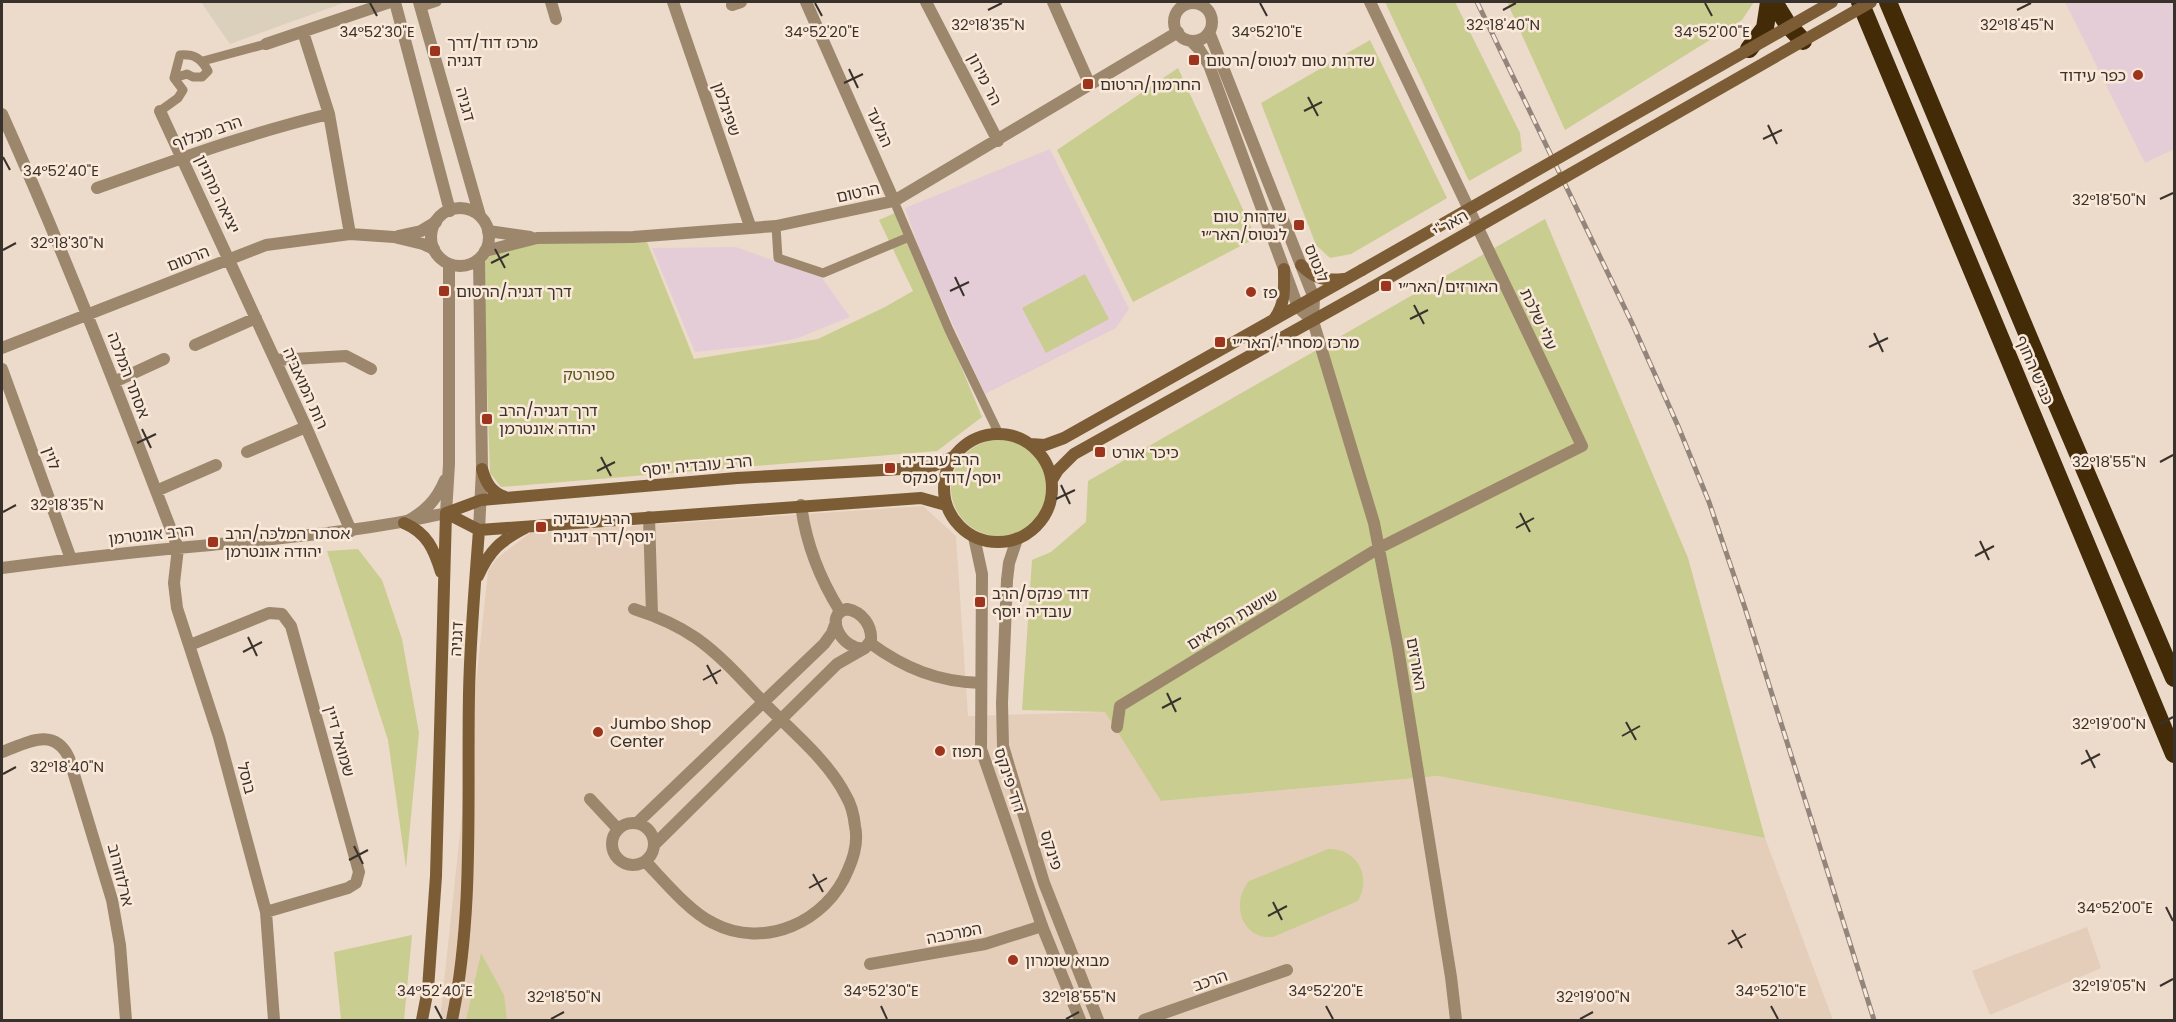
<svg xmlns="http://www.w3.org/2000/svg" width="2176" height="1022" viewBox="0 0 2176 1022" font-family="Poppins,'Noto Sans Hebrew',sans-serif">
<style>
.commercial{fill:#dbd0bc}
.built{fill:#e5ceb9}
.education{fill:#e5cdd7}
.green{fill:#c9cd90}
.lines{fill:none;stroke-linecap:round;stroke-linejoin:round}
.pedestrian{stroke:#9c876d;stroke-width:9}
.minor{stroke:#9c876d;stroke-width:12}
.tertiary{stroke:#9c876d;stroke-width:12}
.secondary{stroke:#7b5c35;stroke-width:12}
.motorway{stroke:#432b07;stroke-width:18}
.rail-casing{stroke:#92857b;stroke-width:5}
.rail{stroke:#fae8d8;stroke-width:3;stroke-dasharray:9;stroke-linecap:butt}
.secondary-bridge{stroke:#7b5c35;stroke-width:12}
.ticks{fill:none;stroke:#39322c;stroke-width:2}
.poi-dot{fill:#9d341e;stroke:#fae8d8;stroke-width:2}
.labels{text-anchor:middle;stroke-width:5;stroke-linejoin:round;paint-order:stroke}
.poi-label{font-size:16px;fill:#39322c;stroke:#fae8d8;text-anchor:start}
.street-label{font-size:16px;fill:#39322c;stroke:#fae8d8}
.park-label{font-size:16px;fill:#55571e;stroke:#fae8d8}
.ticks-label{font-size:15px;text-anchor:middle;fill:#39322c;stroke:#fae8d8;stroke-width:5;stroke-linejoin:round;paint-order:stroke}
</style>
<rect width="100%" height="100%" fill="#ecdacb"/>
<path class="commercial" d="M201 2H346L230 44Z"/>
<path class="built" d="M923 506 956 536 968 716 1105 712 1162 801 1438 776 1765 838 1833 1020H440L488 571 496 559 530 533Z
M2087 927 2101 968 1990 1015 1972 971Z"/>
<path class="education" d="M2065 2H2174V149L2145 163Z
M1050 149 1129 309 1116 328 985 394 923 259 905 208Z
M736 247 822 278 850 317 798 338 771 344 695 352 652 248Z"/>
<path class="green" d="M1385 2H1455L1520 133 1522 151 1469 181Z
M1507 2H1754L1742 20 1565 130Z
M1370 40 1447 198 1351 254 1330 258 1316 245 1261 103Z
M1178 68 1256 238 1133 302 1057 150Z
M897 212 982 417 937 451 501 487 490 473 483 265 499 244 647 242 694 359 818 339 885 307 913 291 879 220Z
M1545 219 1688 558 1765 838 1438 776 1161 801 1105 712 1022 710 1032 560 1051 552 1086 522 1088 481Z
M1085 274 1109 319 1046 353 1022 308Z
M951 488a48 48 0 1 1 96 0a48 48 0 1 1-96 0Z
M358 549 382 580 402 639 419 733 406 868 388 740 327 551Z
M1328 849C1357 848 1372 876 1358 901L1273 937C1242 940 1230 903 1249 881Z
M412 935 404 1020H341L334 952Z
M481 953 504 995 507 1020H466Z"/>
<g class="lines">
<path class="pedestrian" d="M425 6 437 2
M203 61 266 44
M160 111 178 98 183 90 174 78 180 55C194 54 201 58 208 71L202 77H193L187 74 174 78
M894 201 949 330 999 434
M776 226 778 258 823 273 909 237"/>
<path class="minor" d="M551 2 556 19
M673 2 750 226
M806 2 894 201
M926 2 998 141
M1053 2 1089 83
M732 5 741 2
M303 32 329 114 350 234
M266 44 390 2
M160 111 306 427 351 531
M2 114C66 256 122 402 178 548L174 583 177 608 219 737 266 912 274 1020
M97 188C174 161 249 133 329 114
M488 231 530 237
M398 236 421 231 436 222
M485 251 537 238 633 237 776 226 894 201 1178 32
M1313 321 1374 523 1398 648 1451 977 1456 1020
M195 345 256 318
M2 348 266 245 350 234 394 237 423 244 434 249
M275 360 346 356 371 369
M2 369 71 559
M114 382 164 359
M247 452 306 427
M156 491 216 465
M801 505C806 544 820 579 840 611
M649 517 652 615
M2 568C71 559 141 551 211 545 290 537 368 531 446 513
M634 609C656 616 677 625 696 638 723 657 745 683 768 707 795 734 829 762 846 796 851 804 854 817 855 826 858 840 854 857 848 870 827 922 764 950 713 923 690 912 664 881 646 862
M847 609C862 612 872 625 871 640L865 648C843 652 822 614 847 609Z
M870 643C904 668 938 682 981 683
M190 645 269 613 282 614 291 626 359 872 356 883 348 888 266 912
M1117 727 1120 706 1379 548 1582 446 1370 2
M2 752C27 743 54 726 69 758L112 900 120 945 126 1020
M590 799 618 829
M612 844a21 21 0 1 1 42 0a21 21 0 1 1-42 0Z
M637 823 824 644 832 633 836 622
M655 844 837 664 865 648
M870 964 985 944 1042 926
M1144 1020 1287 970"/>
<path class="tertiary" d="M395 2 450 211
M419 2 480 216
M1174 22a19 19 0 1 1 38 0a19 19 0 1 1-38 0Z
M1209 32 1314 298 1313 321
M1191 41 1199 49 1209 65 1298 307 1313 321
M431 237a29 29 0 1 1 58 0a29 29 0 1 1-58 0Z
M479 259 482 469 479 530
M446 513 449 464V264
M404 523C425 512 436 501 445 480
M974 537 982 574 981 749 1042 926 1080 1020
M1017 539 1009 563 1007 580 1002 703 1003 746 1044 883 1098 1020"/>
<path class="secondary" d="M1301 265C1314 279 1325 281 1344 279
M1274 319C1286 304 1284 287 1284 269
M944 488a54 54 0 1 1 108 0a54 54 0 1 1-108 0Z
M1030 444 1045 445 1064 438 1362 270
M482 469C486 483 491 492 505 497
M1052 480 1058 470 1074 454 1371 288
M446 513 481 500 737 478 919 468 933 466 955 456
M446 513 479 530 921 498 946 505
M404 523C427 533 434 549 441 572
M478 576C490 550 500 541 525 528
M422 1020 428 989 436 876 446 513
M452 1020C474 913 467 803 469 694 470 639 475 585 479 530"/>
<path class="motorway" d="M1774 2 1788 25 1803 41
M1860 2 2174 754
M1888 2 2055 400 2174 678
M1749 49 1765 28 1769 2"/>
<g class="rail-casing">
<path id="rail" d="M1477 2 1632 323 1678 426 1709 502 1745 608 1874 1020"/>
</g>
<use href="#rail" class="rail"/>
<path class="secondary-bridge" d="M1362 270 1832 2
M1371 288 1871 2"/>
</g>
<path class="ticks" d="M370 3 377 16M815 3 822 16M1260 3 1267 16M1705 3 1712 16M988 10 1002 3M1503 10 1516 3M2017 10 2031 3M849 69 858 88M844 83 863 74M1308 97 1318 116M1304 111 1322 102M1768 125 1777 144M1763 139 1782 130M3 157 10 170M2160 199 2173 193M495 249 505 268M3 250 16 243M491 263 509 254M955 277 964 296M950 291 969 282M1414 305 1424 324M1410 319 1428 310M1874 333 1883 352M1869 347 1888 338M142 429 151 448M137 443 156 434M601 457 611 476M2160 462 2173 455M597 471 615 462M1061 485 1070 504M1056 499 1075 490M3 512 16 505M1520 513 1530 532M1516 528 1534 518M1980 541 1989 560M1975 556 1994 546M248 637 257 656M243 652 262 642M707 665 717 684M703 680 721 670M1167 693 1176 712M1162 708 1181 698M1626 722 1636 740M2160 724 2173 717M1622 736 1640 726M2086 750 2095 768M2081 764 2100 754M3 774 16 767M354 846 363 864M349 860 368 850M813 874 823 892M809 888 827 878M1273 902 1282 920M2166 907 2173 921M1268 916 1287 906M1732 930 1742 948M1728 944 1746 934M2160 986 2173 979M435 1006 442 1019M881 1006 887 1019M1326 1006 1333 1019M1771 1006 1778 1019M551 1019 564 1012M1066 1019 1079 1012M1580 1019 1593 1012"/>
<g class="poi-dot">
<rect x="429" y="45" width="12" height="12" rx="3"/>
<rect x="1188" y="54" width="12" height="12" rx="3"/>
<circle cx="2138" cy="75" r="6"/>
<rect x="1082" y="78" width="12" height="12" rx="3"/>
<rect x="1293" y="219" width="12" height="12" rx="3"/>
<rect x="1380" y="280" width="12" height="12" rx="3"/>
<rect x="438" y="285" width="12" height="12" rx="3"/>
<circle cx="1251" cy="292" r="6"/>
<rect x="1214" y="336" width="12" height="12" rx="3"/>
<rect x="481" y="413" width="12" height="12" rx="3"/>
<rect x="1094" y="446" width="12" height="12" rx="3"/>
<rect x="884" y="462" width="12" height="12" rx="3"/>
<rect x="535" y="521" width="12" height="12" rx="3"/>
<rect x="207" y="536" width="12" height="12" rx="3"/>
<rect x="974" y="596" width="12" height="12" rx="3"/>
<circle cx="598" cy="732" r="6"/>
<circle cx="940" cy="751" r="6"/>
<circle cx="1013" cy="960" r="6"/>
</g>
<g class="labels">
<g class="poi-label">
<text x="447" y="48">מרכז דוד/דרך<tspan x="447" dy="18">דגניה</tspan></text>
<text x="1206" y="66">שדרות טום לנטוס/הרטום</text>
<text x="2126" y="81" text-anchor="end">כפר עידוד</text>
<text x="1100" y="90">החרמון/הרטום</text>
<text x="1287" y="222" text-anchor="end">שדרות טום<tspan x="1287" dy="18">לנטוס/האר״י</tspan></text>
<text x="1398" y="292">האורזים/האר״י</text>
<text x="456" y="297">דרך דגניה/הרטום</text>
<text x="1263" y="298">פז</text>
<text x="1232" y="348">מרכז מסחרי/האר״י</text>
<text x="499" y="416">דרך דגניה/הרב<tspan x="499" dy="18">יהודה אונטרמן</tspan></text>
<text x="1112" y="458">כיכר אורט</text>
<text x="902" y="465">הרב עובדיה<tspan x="902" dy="18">יוסף/דוד פנקס</tspan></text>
<text x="553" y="524">הרב עובדיה<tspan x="553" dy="18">יוסף/דרך דגניה</tspan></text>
<text x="225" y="539">אסתר המלכה/הרב<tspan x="225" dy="18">יהודה אונטרמן</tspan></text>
<text x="992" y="599">דוד פנקס/הרב<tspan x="992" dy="18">עובדיה יוסף</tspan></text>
<text x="610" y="729">Jumbo Shop<tspan x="610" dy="18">Center</tspan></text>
<text x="952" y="757">תפוז</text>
<text x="1025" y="966">מבוא שומרון</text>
</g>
<g class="street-label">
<text transform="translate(985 79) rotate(63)" y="6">הר מירון</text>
<text transform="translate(466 104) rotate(75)" y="6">דגניה</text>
<text transform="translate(727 109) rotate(71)" y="6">שפיגלמן</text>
<text transform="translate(880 127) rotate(66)" y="6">הגלעד</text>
<text transform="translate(207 132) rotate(-19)" y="6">הרב מכלוף</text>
<text transform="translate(858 192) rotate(-12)" y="6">הרטום</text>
<text transform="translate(218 194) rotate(65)" y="6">יציאה מחניון</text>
<text transform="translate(1450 223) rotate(-30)" y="6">האר"י</text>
<text transform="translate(188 258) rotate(-21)" y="6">הרטום</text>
<text transform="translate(1317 263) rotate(68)" y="6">לנטוס</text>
<text transform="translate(1539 319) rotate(65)" y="6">עלי שלכת</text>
<text transform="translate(2035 370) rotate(67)" y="6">כביש החוף</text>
<text transform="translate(129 375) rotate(69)" y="6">אסתר המלכה</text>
<text transform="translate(306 388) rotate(66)" y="6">רות המואביה</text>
<text transform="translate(52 458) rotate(70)" y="6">לוין</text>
<text transform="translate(697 465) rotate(-5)" y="6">הרב עובדיה יוסף</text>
<text transform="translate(151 534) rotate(-6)" y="6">הרב אונטרמן</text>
<text transform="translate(1232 619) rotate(-31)" y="6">שושנת הפלאים</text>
<text transform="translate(456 639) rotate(-87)" y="6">דגניה</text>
<text transform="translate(1417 664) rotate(80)" y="6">האורזים</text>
<text transform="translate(340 741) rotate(74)" y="6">שמואל דיין</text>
<text transform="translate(247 778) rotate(75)" y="6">בוסל</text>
<text transform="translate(1010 780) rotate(72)" y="6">דוד פינקס</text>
<text transform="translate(1052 850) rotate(73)" y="6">פינקס</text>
<text transform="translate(121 875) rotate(76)" y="6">ארלוזורוב</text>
<text transform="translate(954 933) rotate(-11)" y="6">המרכבה</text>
<text transform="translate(1210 980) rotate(-19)" y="6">הרכב</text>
</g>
<g class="park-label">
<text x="589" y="380">ספורטק</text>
</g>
</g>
<g class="ticks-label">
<text x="988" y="30">32°18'35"N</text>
<text x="1503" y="30">32°18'40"N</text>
<text x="2017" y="30">32°18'45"N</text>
<text x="377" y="37">34°52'30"E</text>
<text x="822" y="37">34°52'20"E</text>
<text x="1267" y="37">34°52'10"E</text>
<text x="1712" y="37">34°52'00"E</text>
<text x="61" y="176">34°52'40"E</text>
<text x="2109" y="205">32°18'50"N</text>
<text x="67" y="248">32°18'30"N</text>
<text x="2109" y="467">32°18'55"N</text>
<text x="67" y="510">32°18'35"N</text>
<text x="2109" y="729">32°19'00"N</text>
<text x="67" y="772">32°18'40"N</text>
<text x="2115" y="913">34°52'00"E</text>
<text x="2109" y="991">32°19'05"N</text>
<text x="435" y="996">34°52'40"E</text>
<text x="881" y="996">34°52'30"E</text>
<text x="1326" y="996">34°52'20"E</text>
<text x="1771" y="996">34°52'10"E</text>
<text x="564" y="1002">32°18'50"N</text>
<text x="1079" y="1002">32°18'55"N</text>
<text x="1593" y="1002">32°19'00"N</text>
</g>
<rect width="2176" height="1022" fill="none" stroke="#39322c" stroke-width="6"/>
</svg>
